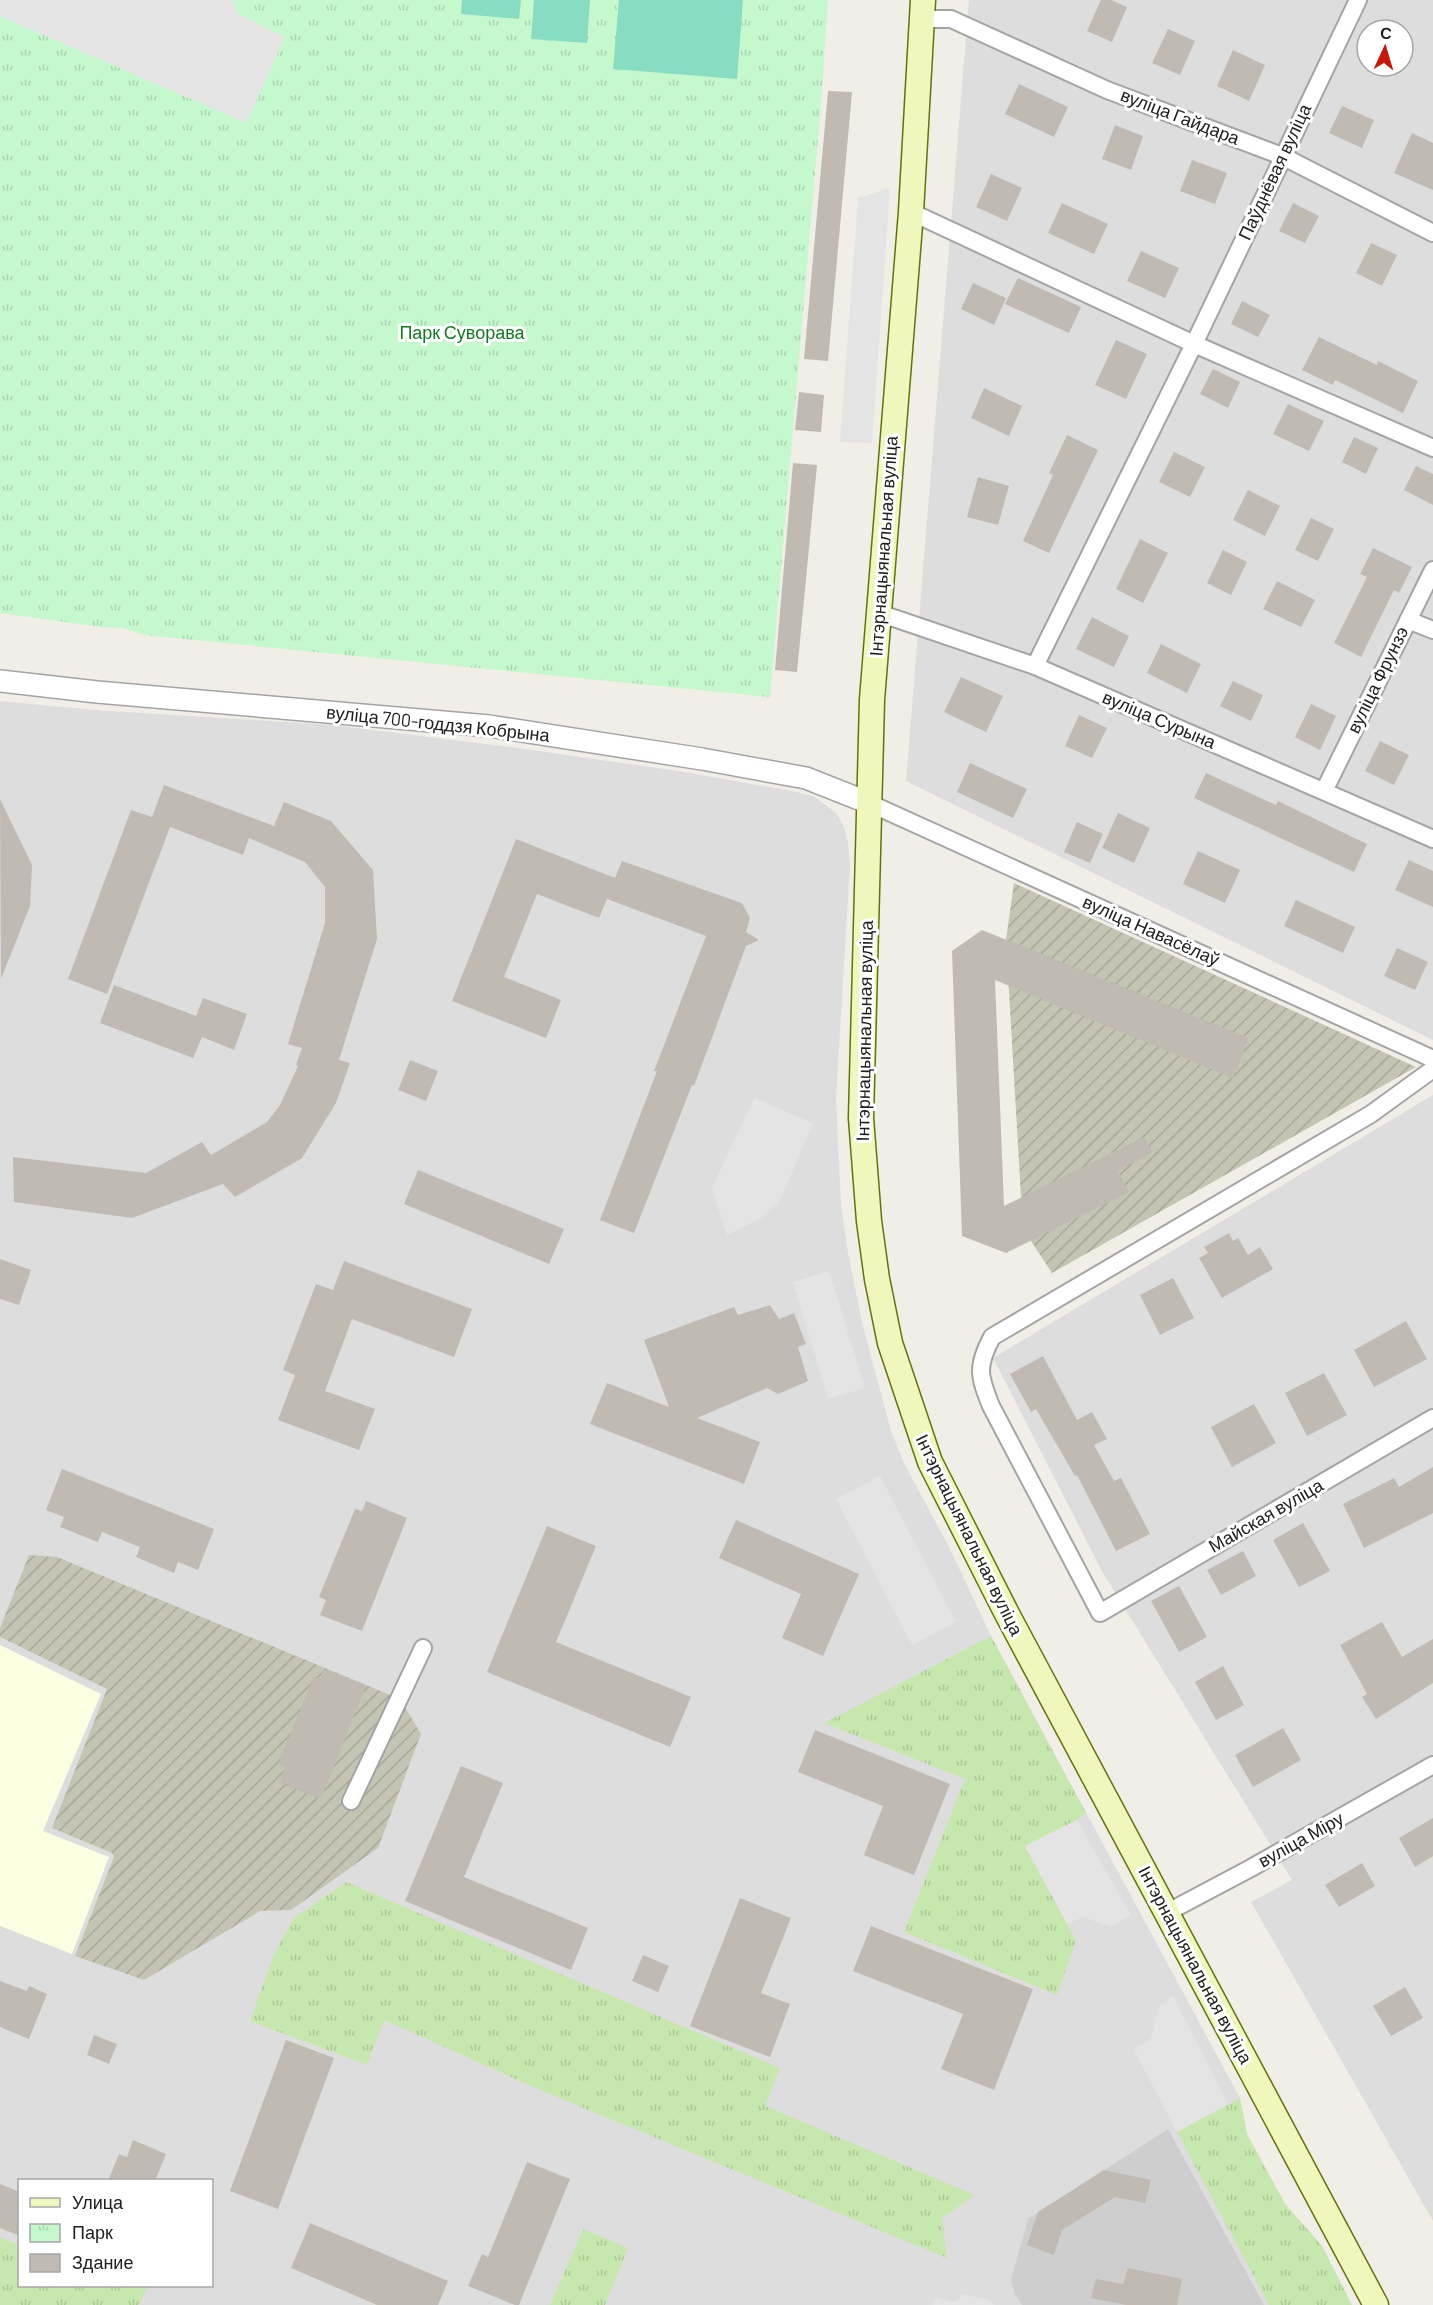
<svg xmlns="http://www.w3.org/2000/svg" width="1433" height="2305" viewBox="0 0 1433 2305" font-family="Barlow,sans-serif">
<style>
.residential{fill:#dedddd;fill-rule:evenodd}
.education{fill:#fcfee2}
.religious{fill:#cecece}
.construction{fill:url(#construction-furrows)}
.grass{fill:url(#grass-tufts)}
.park{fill:url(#park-tufts)}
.pitch{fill:#88dcc2}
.parking{fill:#e4e4e4}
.building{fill:#c1bab3}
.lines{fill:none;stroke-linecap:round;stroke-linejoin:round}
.minor-casing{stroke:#a4a4a4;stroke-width:20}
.tertiary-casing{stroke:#a4a4a4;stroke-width:24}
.secondary-casing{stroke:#607409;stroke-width:27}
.minor{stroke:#fff;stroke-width:16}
.tertiary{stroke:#fff;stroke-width:21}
.secondary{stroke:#f0f7bd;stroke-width:24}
.labels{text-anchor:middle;stroke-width:6;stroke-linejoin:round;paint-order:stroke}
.street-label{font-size:18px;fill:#202020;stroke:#fff}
.park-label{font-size:18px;fill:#107c22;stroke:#fff}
</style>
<defs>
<pattern id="construction-furrows" width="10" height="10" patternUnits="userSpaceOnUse" patternTransform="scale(1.5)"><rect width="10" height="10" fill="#c3c4b2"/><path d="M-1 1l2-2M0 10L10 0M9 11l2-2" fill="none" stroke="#a7a899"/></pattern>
<pattern id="grass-tufts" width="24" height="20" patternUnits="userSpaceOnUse" patternTransform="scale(1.5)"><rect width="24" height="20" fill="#c6e8af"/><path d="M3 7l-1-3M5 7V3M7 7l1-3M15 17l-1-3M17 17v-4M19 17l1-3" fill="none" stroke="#aac796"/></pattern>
<pattern id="park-tufts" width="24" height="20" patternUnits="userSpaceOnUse" patternTransform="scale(1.5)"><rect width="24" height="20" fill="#c6f8ce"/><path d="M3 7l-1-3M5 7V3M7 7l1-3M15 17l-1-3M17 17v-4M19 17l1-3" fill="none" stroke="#aad4b1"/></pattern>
</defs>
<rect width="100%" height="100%" fill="#f0eee7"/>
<path class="residential" d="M969 0H1433V1040L906 781ZM1367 30H1403V66H1367Z
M0 701 95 710 332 725 511 747 678 771 797 792 815 797 837 814 844 827 848 843 850 865 836 1098 841 1205 848 1253 862 1322 891 1431 904 1463 949 1547 991 1636 1240 2098 1247 2134 1285 2204 1322 2246 1352 2305H0ZM20 2180H212V2286H20Z
M1433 1095V2221L1251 1902 1292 1880 1103 1573 993 1358Z"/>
<path class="education" d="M0 1645 101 1694 43 1831 109 1857 72 1954 0 1926Z"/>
<path class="religious" d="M1168 2129 1264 2305H1022L1015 2294 1011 2280 1028 2219Z"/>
<path class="construction" d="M1014 883 1416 1067 1052 1273 1031 1241 1021 1197 1006 940Z
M29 1555 57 1557 400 1699 421 1734 378 1848 291 1910 260 1911 144 1980 75 1956 114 1857 112 1853 52 1828 107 1689 0 1637V1628Z"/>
<path class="grass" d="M991 1636 1086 1813 1077 1820 1025 1846 1076 1941 1057 1995 904 1932 965 1779 824 1723Z
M346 1882 780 2068 765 2106 975 2195 942 2218 947 2258 540 2090 384 2020 367 2065 250 2021 274 1954 294 1918Z
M1240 2098 1247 2134 1285 2204 1322 2246 1352 2305H1269L1177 2132Z
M583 2229 628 2248 605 2305H550Z
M0 2237 19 2245 20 2286H148L139 2305H0Z"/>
<path class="park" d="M0 0H828L821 104 770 697 144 635 123 628 100 627 0 613Z"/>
<path class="pitch" d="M462 0H521L519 19 461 14Z
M534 0H590L587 43 531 39Z
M619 0H743L737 79 613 69Z"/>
<path class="parking" d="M0 0H232L237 13 285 37 246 123 0 16Z
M890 188 872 443 840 442 858 198Z
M754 1098 813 1123 778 1205 770 1209 761 1218 727 1235 712 1188Z
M829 1271 865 1388 828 1399 793 1282Z
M880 1476 956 1622 912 1645 836 1499Z
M1077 1820 1131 1915 1111 1927 1083 1917 1067 1924 1025 1846Z
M1173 1996 1228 2104 1177 2132 1134 2050 1151 2039 1159 2006Z
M962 2294 986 2299 995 2305H933L936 2297 951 2302 959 2300Z"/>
<path class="building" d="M1101 0H1111L1127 7 1112 42 1087 31Z
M1168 29 1195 41 1180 75 1152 63Z
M1233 50 1265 65 1249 101 1217 86Z
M1019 84 1068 107 1054 137 1005 114Z
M828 91 852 92 828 361 804 359Z
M1342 106 1374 120 1362 148 1329 133Z
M1115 125 1143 136 1131 170 1102 159Z
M1412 133 1433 143V190L1394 173Z
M1192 160 1227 173 1215 204 1180 191Z
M991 174 1022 188 1007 221 976 207Z
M1062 203 1108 224 1094 254 1048 233Z
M1293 203 1319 216 1305 243 1279 231Z
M1371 243 1397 255 1382 286 1356 273Z
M1141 251 1179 268 1165 298 1127 281Z
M1018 278 1081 307 1069 333 1005 304Z
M973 283 1006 298 994 325 961 309Z
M1242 301 1270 315 1258 337 1231 324Z
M1319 337 1377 365 1378 361 1418 381 1403 413 1335 380 1333 385 1302 370Z
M1116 340 1147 354 1126 399 1095 385Z
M1213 369 1240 382 1228 408 1200 394Z
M984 388 1022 406 1009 436 971 418Z
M799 392 824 395 821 432 795 430Z
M1288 404 1324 421 1309 451 1273 434Z
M1067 435 1098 450 1049 553 1023 541 1053 475 1049 473Z
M1354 437 1378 448 1366 474 1342 462Z
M1174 452 1205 467 1190 497 1159 482Z
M793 463 817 465 797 672 775 670Z
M1416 466 1433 474V505L1404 490Z
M978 477 1009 486 998 525 967 517Z
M1248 490 1280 506 1265 536 1233 520Z
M1311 518 1334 529 1318 561 1295 550Z
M1140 539 1168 553 1143 603 1116 589Z
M1373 548 1412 567 1399 593 1394 590 1361 657 1334 643 1367 577 1360 574Z
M1223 550 1247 562 1231 595 1207 583Z
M1277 581 1315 600 1301 627 1263 609Z
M1092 617 1129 636 1114 667 1076 649Z
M1161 644 1201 664 1187 693 1147 673Z
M961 677 1003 696 986 732 944 712Z
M1233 681 1263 695 1251 721 1220 706Z
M1311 704 1336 716 1320 750 1295 737Z
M1079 715 1107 728 1092 758 1065 746Z
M1380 741 1409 755 1394 785 1365 771Z
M970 763 1027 789 1013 818 957 792Z
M1206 773 1276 805 1278 801 1367 844 1354 872 1194 798Z
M164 785 274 826 284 802 331 821 373 870 377 939 339 1060 350 1063 336 1103 302 1158 235 1197 223 1184 132 1218 14 1202 13 1157 146 1173 202 1142 211 1155 267 1122 280 1105 298 1066 296 1065 302 1048 288 1044 325 923V887L305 862 249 838 243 855 170 827 107 994 68 979 131 810 152 817Z
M0 799 32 865 30 906 1 979Z
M1118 813 1150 828 1134 863 1102 848Z
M1077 822 1103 834 1090 863 1064 852Z
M516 839 615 878 622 861 742 903 750 918 746 932 759 940 746 946 694 1086 692 1085 634 1233 600 1220 657 1071H654L706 936 607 899 599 918 537 894 504 977 561 1000 546 1038 452 1001Z
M1198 851 1240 870 1225 903 1183 884Z
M1409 860 1433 871V907L1395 890Z
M1296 900 1355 927 1343 953 1284 926Z
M982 930 1249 1038 1233 1078 995 980 1004 1206 1144 1137 1152 1152 1118 1171 1129 1192 1006 1253 962 1236 952 951Z
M1397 948 1428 962 1415 990 1384 976Z
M114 985 196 1016 203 998 247 1014 234 1050 202 1037 193 1058 100 1023Z
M410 1060 438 1071 426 1101 398 1090Z
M418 1170 564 1229 549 1264 404 1204Z
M1229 1233 1233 1241 1238 1238 1248 1255 1260 1247 1273 1269 1222 1298 1199 1258 1208 1253 1204 1247Z
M0 1259 31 1270 19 1305 0 1299Z
M344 1261 472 1309 454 1357 352 1319 325 1391 375 1409 359 1450 278 1420 295 1375 283 1370 316 1284 333 1290Z
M1173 1278 1194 1318 1160 1335 1140 1295Z
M770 1305 779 1319 794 1313 806 1344 798 1347 808 1381 778 1394 767 1388 697 1418 760 1442 744 1484 590 1424 607 1383 669 1407 644 1340 734 1307 738 1315Z
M1406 1321 1427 1359 1374 1387 1354 1350Z
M1043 1356 1077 1420 1092 1412 1107 1439 1094 1445 1114 1481 1121 1478 1150 1534 1116 1551 1077 1475 1075 1476 1036 1409 1031 1412 1010 1374Z
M1324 1373 1347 1415 1307 1436 1285 1393Z
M1254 1404 1276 1443 1232 1467 1211 1427Z
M1433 1467V1513L1364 1548 1343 1504 1394 1478 1399 1487Z
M62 1469 214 1529 198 1570 178 1562 174 1573 136 1557 140 1547 102 1532 98 1542 60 1527 64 1517 46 1510Z
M366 1501 407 1518 362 1631 320 1615 326 1600 319 1597 355 1509 362 1511Z
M736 1520 859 1574 823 1656 782 1638 801 1594 719 1558Z
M1303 1523 1330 1571 1299 1587 1273 1540Z
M547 1526 596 1546 556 1642 691 1697 670 1747 487 1672Z
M1243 1551 1256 1576 1221 1595 1207 1570Z
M1179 1586 1207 1637 1179 1652 1151 1601Z
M1382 1622 1402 1657 1433 1639V1683L1376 1719 1362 1697 1367 1694 1340 1645Z
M1223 1666 1244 1705 1216 1720 1195 1682Z
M324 1669 366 1685 321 1799 279 1783 285 1767 278 1764 314 1676 320 1679Z
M1283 1728 1301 1760 1253 1787 1235 1755Z
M815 1730 950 1784 914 1875 864 1855 883 1806 798 1772Z
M461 1766 503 1783 464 1877 588 1928 571 1970 405 1901Z
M1433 1818V1856L1415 1867 1399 1838Z
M1362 1863 1375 1886 1339 1907 1325 1885Z
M740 1898 791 1918 761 1993 790 2004 770 2057 690 2026Z
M871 1926 1033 1989 994 2090 941 2069 963 2014 853 1971Z
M643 1955 669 1966 658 1992 632 1981Z
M0 1981 27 1991 29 1986 47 1994 29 2039 0 2027Z
M1405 1987 1423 2018 1391 2036 1373 2006Z
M94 2035 117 2044 109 2064 87 2055Z
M286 2040 334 2058 278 2209 230 2191Z
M133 2140 166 2154 155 2181H108L119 2154 127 2157Z
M527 2162 570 2179 519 2305H515L468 2286 482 2254 488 2257Z
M1104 2170 1151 2180 1145 2203 1115 2197 1062 2230 1054 2255 1027 2245 1038 2212Z
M0 2184 20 2192V2236L0 2228Z
M310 2223 448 2281 438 2305H377L291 2268Z
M1128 2268 1182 2279 1177 2305H1126L1091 2298 1096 2279 1123 2284Z"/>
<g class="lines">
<g class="minor-casing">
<path id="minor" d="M922 19H951L1107 90 1282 156 1433 233
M911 212 1194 344 1433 448
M879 613 1035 666 1433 839
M1408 620 1433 630
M1035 666 1194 344 1358 0
M1324 791 1433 570
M869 803 1433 1059
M1433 1069 1371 1114 992 1337C976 1367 979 1376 991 1406L1100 1613 1433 1418
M351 1801 423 1648
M1168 1912 1251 1868 1433 1765"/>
</g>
<g class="tertiary-casing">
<path id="tertiary" d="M0 681 97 692 489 726 702 759 806 778 869 803"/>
</g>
<g class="secondary-casing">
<path id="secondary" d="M923 0 911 212 872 700 861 1118 869 1221 877 1279 890 1343 930 1462 1006 1612 1376 2305"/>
</g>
<use href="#minor" class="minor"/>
<use href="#tertiary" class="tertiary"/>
<use href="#secondary" class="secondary"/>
</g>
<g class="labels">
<g class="street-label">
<text transform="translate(1180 117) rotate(21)" y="6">вуліца Гайдара</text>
<text transform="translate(1275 172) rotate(-65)" y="6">Паўднёвая вуліца</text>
<text transform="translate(884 546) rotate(-86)" y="6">Інтэрнацыянальная вуліца</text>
<text transform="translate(1378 680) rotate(-64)" y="6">вуліца Фрунзэ</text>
<text transform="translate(1159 720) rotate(23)" y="6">вуліца Сурына</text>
<text transform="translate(438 724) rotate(6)" y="6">вуліца 700-годдзя Кобрына</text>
<text transform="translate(1151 931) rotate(24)" y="6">вуліца Навасёлаў</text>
<text transform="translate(865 1031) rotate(-89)" y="6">Інтэрнацыянальная вуліца</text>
<text transform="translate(1266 1516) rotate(-30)" y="6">Майская вуліца</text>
<text transform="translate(969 1535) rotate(64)" y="6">Інтэрнацыянальная вуліца</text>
<text transform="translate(1301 1840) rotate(-29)" y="6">вуліца Міру</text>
<text transform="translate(1195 1965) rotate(62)" y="6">Інтэрнацыянальная вуліца</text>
</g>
<g class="park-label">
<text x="462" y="339">Парк Суворава</text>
</g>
</g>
<rect x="18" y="2179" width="195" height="108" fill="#ffffff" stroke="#a6a6a6" stroke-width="1.5"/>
<rect x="30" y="2198" width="30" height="9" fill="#f0f7bd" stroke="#a6a6a6" stroke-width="1.5"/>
<text x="72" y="2209" font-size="18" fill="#202020">Улица</text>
<rect x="30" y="2224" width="30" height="18" fill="url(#park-tufts)" stroke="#a6a6a6" stroke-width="1.5"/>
<text x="72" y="2239" font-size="18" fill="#202020">Парк</text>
<rect x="30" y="2254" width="30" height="18" fill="#c1bab3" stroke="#a6a6a6" stroke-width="1.5"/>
<text x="72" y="2269" font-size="18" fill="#202020">Здание</text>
<g transform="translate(1385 48) rotate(4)"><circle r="28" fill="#ffffff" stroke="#a6a6a6" stroke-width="1.5"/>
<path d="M0-4.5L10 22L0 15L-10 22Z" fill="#c81808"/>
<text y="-9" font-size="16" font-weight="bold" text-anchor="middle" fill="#202020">С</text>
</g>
</svg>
